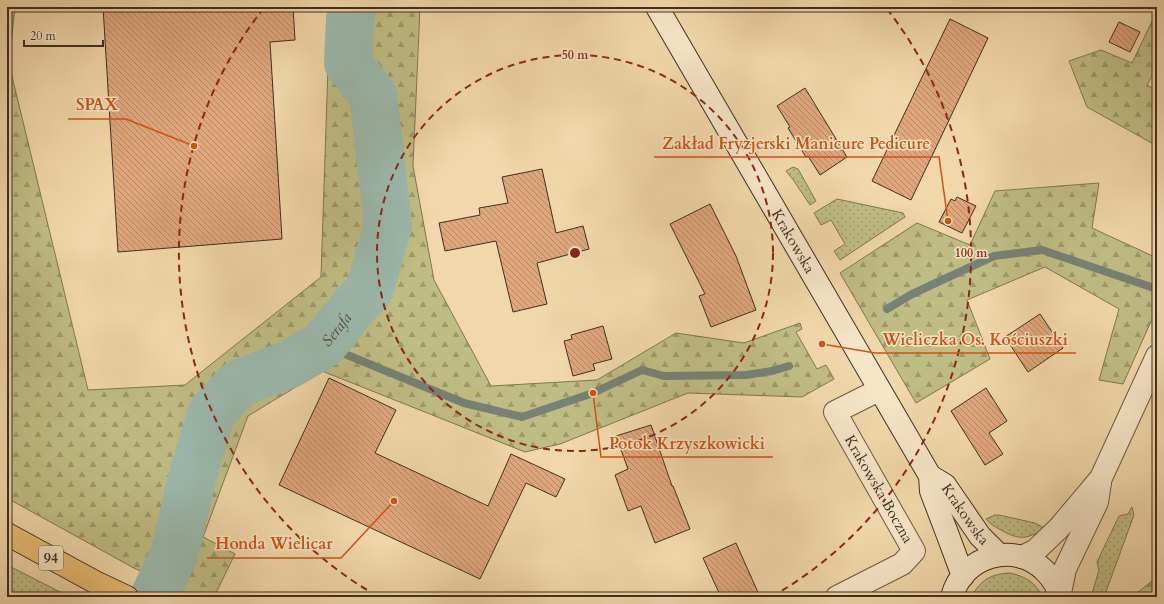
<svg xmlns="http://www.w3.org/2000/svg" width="1164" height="604" viewBox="0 0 1164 604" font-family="Cardo,serif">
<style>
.grass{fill:url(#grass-dots);stroke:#807654}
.forest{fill:url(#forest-firs);stroke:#807654}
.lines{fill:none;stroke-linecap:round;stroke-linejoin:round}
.stream{stroke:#778176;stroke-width:8}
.river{stroke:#9bb9ad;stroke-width:48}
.building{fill:url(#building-back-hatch);stroke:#412e24}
.minor-casing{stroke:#6d5845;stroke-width:24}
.tertiary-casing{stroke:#6d5845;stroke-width:24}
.secondary-casing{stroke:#412e24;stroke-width:24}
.primary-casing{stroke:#412e24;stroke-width:24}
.minor{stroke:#f6e5c7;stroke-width:22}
.tertiary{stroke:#f6e5c7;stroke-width:22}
.secondary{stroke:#f6e5c7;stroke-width:22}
.primary{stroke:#e8bc74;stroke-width:22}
.ring{fill:none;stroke:#8f2418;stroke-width:2;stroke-dasharray:7 5}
.labels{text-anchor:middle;stroke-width:3;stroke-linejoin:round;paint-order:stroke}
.shield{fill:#f6e5c7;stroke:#776555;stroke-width:1}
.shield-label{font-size:14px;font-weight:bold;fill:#412e24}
.street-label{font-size:15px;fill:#412e24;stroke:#f6e5c7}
.water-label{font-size:16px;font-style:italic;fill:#534a3f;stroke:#f6e5c7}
.centre{fill:#8f2418;stroke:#f6e5c7;stroke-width:2}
.ring-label{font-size:12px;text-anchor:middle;font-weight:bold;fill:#8f2418;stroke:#f6e5c7;stroke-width:3;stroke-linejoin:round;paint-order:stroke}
.leader{fill:none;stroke:#cf5310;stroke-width:1.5}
.callout-dot{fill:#cf5310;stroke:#f6e5c7;stroke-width:1.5}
.callout-label{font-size:16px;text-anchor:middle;font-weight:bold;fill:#cf5310;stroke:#f6e5c7;stroke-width:3;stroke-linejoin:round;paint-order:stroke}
</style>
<defs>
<pattern id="grass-dots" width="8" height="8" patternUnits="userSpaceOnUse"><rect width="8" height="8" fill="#c0bd84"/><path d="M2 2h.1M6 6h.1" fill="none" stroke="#9e9a6c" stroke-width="1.8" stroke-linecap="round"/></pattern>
<pattern id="forest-firs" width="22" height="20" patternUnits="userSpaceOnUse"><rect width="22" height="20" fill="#c0bd84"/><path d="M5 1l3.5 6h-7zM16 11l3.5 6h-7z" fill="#9e9a6c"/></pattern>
<pattern id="building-back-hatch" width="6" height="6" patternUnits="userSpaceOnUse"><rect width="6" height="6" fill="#e0a77d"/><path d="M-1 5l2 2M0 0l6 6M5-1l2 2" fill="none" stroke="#b78866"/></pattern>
</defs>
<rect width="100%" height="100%" fill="#f1d7a9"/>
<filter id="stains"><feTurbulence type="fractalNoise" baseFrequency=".005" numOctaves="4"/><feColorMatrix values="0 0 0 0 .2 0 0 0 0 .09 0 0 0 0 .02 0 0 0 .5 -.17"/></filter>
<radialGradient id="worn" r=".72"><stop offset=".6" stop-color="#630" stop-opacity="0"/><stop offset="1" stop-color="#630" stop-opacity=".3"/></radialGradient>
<path class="grass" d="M793 167 798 169 816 201 810 205 794 181 786 171Z
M837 199 903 213 905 217 840 260 834 251 845 244 831 220 821 225 814 213Z
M1132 507 1134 515 1104 597H1091L1099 570 1097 562 1119 516 1128 514Z
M995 515H999L1035 523 1044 528C1028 540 1018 540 1001 530 995 527 990 524 986 519Z
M11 567 70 597H7V583Z
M1010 573C1024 576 1036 582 1042 597H971C981 580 990 574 1010 573Z"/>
<path class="forest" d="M7 7H15L9 64 88 390 185 385 321 277 330 7H420L413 166 434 280 491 386 597 380 676 333 744 343 800 323 802 329 796 332 817 369 826 365 834 379 802 397 688 393 560 444 525 452 322 371 248 416 203 537 235 554 214 597H194L132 567 7 498Z
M1157 11V67L1147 85 1157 91V146L1087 107 1069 61 1101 50 1132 63Z
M1099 183 1092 228 1157 258V308L1123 384 1099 380 1119 309 1045 267 967 300 990 359 916 403 840 273 917 223 970 245 995 191Z
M1157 577V597H1132Z"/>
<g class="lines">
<path class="stream" d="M887 309 912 294 994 256 1042 250 1154 288
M323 345 464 403 522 417 593 393 642 370 664 376 746 375 772 371 789 366"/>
<path class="river" id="s1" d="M154 597 174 554 194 471 212 412 238 384 290 364 323 345 355 305 370 289 388 225 373 95 348 63 350 19 352 7"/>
</g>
<path class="building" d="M103 7H293L295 40 270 42 282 239 118 252Z
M950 19 988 38 911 200 872 181Z
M1119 22 1140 32 1130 52 1109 42Z
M805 88 847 157 820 175 808 156 806 157 788 128 790 127 777 106Z
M542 169 556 233 583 226 589 249 537 263 547 304 513 312 496 241 445 251 439 223 480 215 479 208 508 203 502 177Z
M957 197 976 206 962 233 939 222 951 199 955 201Z
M710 204 736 256 756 310 711 327 699 296 705 294 670 224Z
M1040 314 1063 348 1028 372 1005 337Z
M603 326 612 359 593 364 595 370 573 376 564 341 572 339 571 335Z
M329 378 396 410 375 453 488 506 511 454 565 479 556 497 526 483 480 579 279 485Z
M986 388 1007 421 989 433 1003 454 985 465 951 411Z
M651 425 672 486H673L690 529 655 543 641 506 628 511 615 475 628 469 616 436Z
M736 543 760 597H721L703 558Z"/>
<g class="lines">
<g class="minor-casing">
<path id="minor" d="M837 597 902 564 914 551 835 412 879 390"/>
</g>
<g class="tertiary-casing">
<path id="tertiary" d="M1022 557 1036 550 1059 528 1101 478 1157 356
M1060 593 1065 569 1097 502 1100 483"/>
</g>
<g class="secondary-casing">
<g id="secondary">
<path id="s2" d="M657 7 930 476 931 491 947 533 963 576"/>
<path id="s3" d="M930 476 945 485 980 536 999 555"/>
<path d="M952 597C962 556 1015 540 1045 571 1052 578 1058 587 1060 597"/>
</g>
</g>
<g class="primary-casing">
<path id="primary" d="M7 534 95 582 127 597"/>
</g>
<use href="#minor" class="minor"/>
<use href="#tertiary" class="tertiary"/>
<use href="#secondary" class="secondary"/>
<use href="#primary" class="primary"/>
</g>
<g class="ring">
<circle cx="575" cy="253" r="198"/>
<path d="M377 596A396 396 0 0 1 263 9M887 9A396 396 0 0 1 773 596"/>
</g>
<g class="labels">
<rect class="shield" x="39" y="546" width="24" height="24" rx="3"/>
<g class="shield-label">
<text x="51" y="563">94</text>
</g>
<g class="street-label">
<text dy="5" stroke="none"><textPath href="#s2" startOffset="271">Krakowska</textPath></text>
<text transform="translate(879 489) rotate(60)" y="5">Krakowska Boczna</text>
<text dy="5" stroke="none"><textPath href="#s3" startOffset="53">Krakowska</textPath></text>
</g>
<g class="water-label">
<text dy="6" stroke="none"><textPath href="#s1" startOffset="347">Serafa</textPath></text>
</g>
</g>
<circle cx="575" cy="253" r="6" class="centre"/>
<g class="ring-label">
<text x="575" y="59">50 m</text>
<text x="971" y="257">100 m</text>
</g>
<path class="leader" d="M194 146L126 119H68M948 221L939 157H654M822 344L875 353H1076M593 393L601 457H773M394 501L341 558H207"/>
<g class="callout-dot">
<circle cx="194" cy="146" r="4"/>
<circle cx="948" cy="221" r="4"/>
<circle cx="822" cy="344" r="4"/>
<circle cx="593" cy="393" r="4"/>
<circle cx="394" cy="501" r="4"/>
</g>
<g class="callout-label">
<text x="97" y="110">SPAX</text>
<text x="796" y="149">Zakład Fryzjerski Manicure Pedicure</text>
<text x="975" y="345">Wieliczka Os. Kościuszki</text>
<text x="687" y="449">Potok Krzyszkowicki</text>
<text x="274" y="549">Honda Wielicar</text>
</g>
<rect width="1164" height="604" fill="none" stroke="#f1d7a9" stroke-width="24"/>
<rect x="8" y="8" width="1148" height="588" fill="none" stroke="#412e24" stroke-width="2"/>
<rect x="12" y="12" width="1140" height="580" fill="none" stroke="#412e24"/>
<path d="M24 40v6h79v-6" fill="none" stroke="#412e24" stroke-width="2"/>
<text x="30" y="40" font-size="12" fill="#412e24" stroke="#f6e5c7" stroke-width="3" paint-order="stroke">20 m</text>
<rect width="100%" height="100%" filter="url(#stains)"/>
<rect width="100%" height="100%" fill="url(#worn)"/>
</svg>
